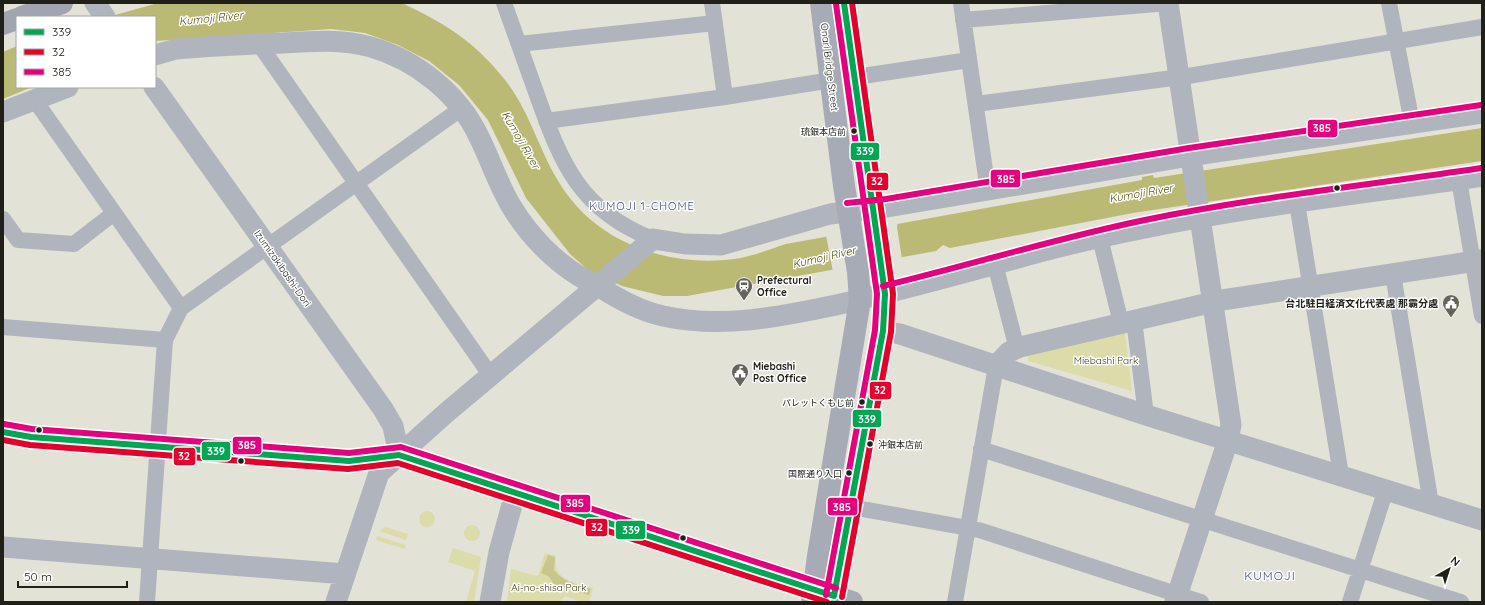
<svg xmlns="http://www.w3.org/2000/svg" width="1485" height="605" viewBox="0 0 1485 605" font-family="Quicksand,'Noto Sans JP',sans-serif">
<style>
.green{fill:#dcdcab}
.forest{fill:#c7c68d}
.water{fill:#bbba74}
.pier{fill:#e2e2d7}
.lines{fill:none;stroke-linecap:round;stroke-linejoin:round}
.minor{stroke:#b0b4bd;stroke-width:16}
.tertiary{stroke:#b0b4bd;stroke-width:21}
.secondary{stroke:#a6abb5;stroke-width:22}
.trunk{stroke:#a0a5b0;stroke-width:22}
.bus-1-casing{stroke:#fff;stroke-width:9}
.bus-2-casing{stroke:#fff;stroke-width:9}
.bus-3-casing{stroke:#fff;stroke-width:9}
.bus-1{stroke:#00a651;stroke-width:6}
.bus-2{stroke:#e4002b;stroke-width:6}
.bus-3{stroke:#e5007d;stroke-width:6}
.bus-dot{fill:#202018;stroke:#fff;stroke-width:1.5}
.labels{text-anchor:middle;stroke-width:3;stroke-linejoin:round;paint-order:stroke}
.bus-label{font-size:9px;fill:#202018;stroke:#fff;text-anchor:end}
.street-label{font-size:10px;fill:#202018;stroke:#fff}
.poi-label{font-size:10px;font-weight:bold;fill:#202018;stroke:#fff;text-anchor:start}
.park-label{font-size:10px;fill:#404018;stroke:#fff}
.water-label{font-size:11px;font-style:italic;fill:#514f02;stroke:#fff}
.neighbourhood-label{font-size:11px;letter-spacing:1px;fill:#384e88;stroke:#fff}
.quarter-label{font-size:12px;letter-spacing:1px;fill:#384e88;stroke:#fff}
.line-badge{stroke:#fff;stroke-width:1.5}
.badge-label{font-size:11px;text-anchor:middle;font-weight:bold;fill:#fff}
</style>
<rect width="100%" height="100%" fill="#e2e2d7"/>
<path class="green" d="M1125 333 1132 391 1028 361V354Z
M419 519a8 8 0 1 1 16 0a8 8 0 1 1-16 0Z
M464 533a8 8 0 1 1 16 0a8 8 0 1 1-16 0Z
M386 527 408 534 406 540 379 531Z
M377 536 406 545 405 549 376 540Z
M453 548 481 557 474 602H466L475 571 448 562Z
M545 553 556 556C552 581 574 582 593 588L589 602H583L565 596 560 602H507L511 569 538 576Z"/>
<path class="forest" d="M548 555 555 557 554 570C563 582 577 584 591 589L589 595 554 584 548 576 541 573Z"/>
<path class="water" d="M158 3H402C446 24 474 41 505 80 529 110 538 147 557 179 592 241 666 268 734 259 751 257 770 249 786 244L1142 180V177L1153 175 1154 178 1482 128V161L1133 213 950 248 943 245 936 251 687 296H663L622 286 588 270 570 254 526 198 488 120 459 85 429 61 398 45 365 33 331 29 155 41V17H108Z
M17 46V87H32L3 99V52Z"/>
<path class="pier" d="M898 222 897 227 902 259 833 272 826 235Z"/>
<g class="lines">
<path class="minor" d="M504 3C515 34 526 64 537 95 561 163 580 211 653 239
M712 3 725 97
M961 3 988 191
M1389 3 1412 123
M963 20 1169 3
M259 44 491 376
M519 44 715 23
M856 77 969 60
M34 99 181 308
M976 104 1188 76 1482 27
M546 121 725 97 832 80
M1459 180 1482 316
M1297 203 1341 475
M3 219 18 240 74 244 114 213
M1100 238 1121 323
M995 264 1017 349
M1393 274 1431 504
M1134 320 1146 415
M3 327 165 340
M981 449 1461 602
M851 507 979 530 1201 602
M147 602 165 340 181 308 462 108
M955 602 996 366
M1350 602 1386 489"/>
<path class="tertiary" d="M95 3 105 17
M1168 3 1231 425 1228 440 1175 602
M155 55 176 49C212 46 248 44 284 43 313 41 343 39 371 47 416 60 459 94 479 137 491 161 499 187 513 209 529 235 553 260 579 276 585 280 592 283 598 286 618 299 640 311 663 316 721 329 779 317 836 305 895 292 953 276 1011 260 1055 247 1100 237 1145 228 1256 205 1370 193 1482 176
M154 87 383 409 393 426 399 455
M3 112 68 87
M883 331 900 334 1146 415 1482 520
M996 366 1009 352 1020 347 1222 300 1482 260
M3 547 345 574
M336 602 379 473 446 413 653 239 685 244 721 245 830 214 887 207 1190 156 1482 113
M490 602 499 552 515 494"/>
<path class="secondary" d="M3 432 31 437 349 461 399 455 852 602
M812 602 818 556 860 300 858 272 844 186 821 3
M834 602 883 331 885 294 844 3"/>
<path class="trunk" d="M22 17 62 3
M3 24 17 19"/>
<g class="bus-1-casing">
<path id="bus-1" d="M3 432 31 437 349 461 399 455 834 596
M834 596 883 331 885 294 844 3"/>
</g>
<g class="bus-2-casing">
<path id="bus-2" d="M3 440 30 445 348 469 398 463 827 602
M842 597 891 332 893 294 852 3"/>
</g>
<g class="bus-3-casing">
<path id="bus-3" d="M847 203 886 199 1189 148 1481 105
M883 286C970 265 1057 238 1145 220 1256 197 1369 185 1481 168
M4 424 32 429 349 453 401 447 836 588
M826 595 875 330 877 294 836 4"/>
</g>
<use href="#bus-1" class="bus-1"/>
<use href="#bus-2" class="bus-2"/>
<use href="#bus-3" class="bus-3"/>
</g>
<defs>
<g id="station-pin" transform="scale(0.9)"><path d="M0 17L-7.5 6A9.5 9.5 0 1 1 7.5 6Z" fill="#64645b" stroke="#fff"/><path d="M-3-6H3Q5-6 5-4V2Q5 4 3 4L4.5 6H3L1.5 4h-3L-3 6H-4.5L-3 4Q-5 4-5 2V-4Q-5-6-3-6ZM-3.5-4v3h7v-3ZM-3.5 1v1.5H-2V1ZM2 1v1.5H3.5V1Z" fill="#fff"/></g>
<g id="civic-pin" transform="scale(0.9)"><path d="M0 17L-7.5 6A9.5 9.5 0 1 1 7.5 6Z" fill="#64645b" stroke="#fff"/><path d="M-.6-6.5H3V-4.5H.6V-3L4-1V1h2V6H-6V1h2V-1L-.6-3ZM-1.2 2.5V6h2.4V2.5Z" fill="#fff"/></g>
</defs>
<g fill-rule="evenodd">
<use href="#station-pin" x="744" y="286"/>
<use href="#civic-pin" x="1451" y="303"/>
<use href="#civic-pin" x="740" y="372"/>
</g>
<g class="bus-dot">
<circle cx="854" cy="131" r="3.5"/>
<circle cx="1337" cy="188" r="3.5"/>
<circle cx="862" cy="402" r="3.5"/>
<circle cx="39" cy="430" r="3.5"/>
<circle cx="870" cy="444" r="3.5"/>
<circle cx="241" cy="461" r="3.5"/>
<circle cx="849" cy="473" r="3.5"/>
<circle cx="683" cy="538" r="3.5"/>
</g>
<g class="labels">
<g class="bus-label">
<text x="846" y="135">琉銀本店前</text>
<text x="854" y="406">パレットくもじ前</text>
<text x="878" y="448" text-anchor="start">沖銀本店前</text>
<text x="842" y="477">国際通り入口</text>
</g>
<g class="street-label">
<text transform="translate(830 67) rotate(83)" y="4">Onari Bridge Street</text>
<text transform="translate(283 268) rotate(55)" y="4">Izumizakibashi-Dori</text>
</g>
<g class="poi-label">
<text x="757" y="284">Prefectural<tspan x="757" dy="12">Office</tspan></text>
<text x="1438" y="307" text-anchor="end">台北駐日経済文化代表處 那霸分處</text>
<text x="753" y="370">Miebashi<tspan x="753" dy="12">Post Office</tspan></text>
</g>
<g class="park-label">
<text x="1106" y="364">Miebashi Park</text>
<text x="549" y="591">Ai-no-shisa Park</text>
</g>
<g class="water-label">
<text transform="translate(211 18) rotate(-6)" y="4">Kumoji River</text>
<text transform="translate(521 140) rotate(60)" y="4">Kumoji River</text>
<text transform="translate(1141 193) rotate(-10)" y="4">Kumoji River</text>
<text transform="translate(824 257) rotate(-13)" y="4">Kumoji River</text>
</g>
<g class="neighbourhood-label">
<text x="642" y="210">KUMOJI 1-CHOME</text>
</g>
<g class="quarter-label">
<text x="1270" y="580">KUMOJI</text>
</g>
</g>
<g class="line-badge">
<rect x="1307" y="119" width="31" height="19" rx="4" fill="#e5007d"/>
<rect x="850" y="142" width="30" height="19" rx="4" fill="#00a651"/>
<rect x="990" y="169" width="31" height="19" rx="4" fill="#e5007d"/>
<rect x="866" y="172" width="23" height="19" rx="4" fill="#e4002b"/>
<rect x="869" y="381" width="23" height="19" rx="4" fill="#e4002b"/>
<rect x="852" y="409" width="30" height="19" rx="4" fill="#00a651"/>
<rect x="232" y="436" width="30" height="19" rx="4" fill="#e5007d"/>
<rect x="201" y="441" width="30" height="20" rx="4" fill="#00a651"/>
<rect x="173" y="447" width="23" height="19" rx="4" fill="#e4002b"/>
<rect x="560" y="494" width="31" height="19" rx="4" fill="#e5007d"/>
<rect x="827" y="497" width="31" height="19" rx="4" fill="#e5007d"/>
<rect x="585" y="518" width="23" height="19" rx="4" fill="#e4002b"/>
<rect x="615" y="520" width="31" height="20" rx="4" fill="#00a651"/>
</g>
<g class="badge-label">
<text x="1322" y="132">385</text>
<text x="865" y="155">339</text>
<text x="1006" y="183">385</text>
<text x="877" y="185">32</text>
<text x="880" y="394">32</text>
<text x="867" y="423">339</text>
<text x="247" y="449">385</text>
<text x="216" y="455">339</text>
<text x="184" y="460">32</text>
<text x="575" y="507">385</text>
<text x="842" y="511">385</text>
<text x="597" y="531">32</text>
<text x="631" y="534">339</text>
</g>
<rect width="1485" height="605" fill="none" stroke="#202018" stroke-width="8"/>
<rect x="16" y="16" width="140" height="72" fill="#ffffff" stroke="#a6a6a3"/>
<rect x="24" y="29" width="20" height="6" fill="#00a651" stroke="#a6a6a3"/>
<text x="52" y="36" font-size="12" fill="#202018">339</text>
<rect x="24" y="49" width="20" height="6" fill="#e4002b" stroke="#a6a6a3"/>
<text x="52" y="56" font-size="12" fill="#202018">32</text>
<rect x="24" y="69" width="20" height="6" fill="#e5007d" stroke="#a6a6a3"/>
<text x="52" y="76" font-size="12" fill="#202018">385</text>
<g transform="translate(1449 569) rotate(39)" stroke="#ffffff" stroke-width="3" paint-order="stroke">
<path d="M0-3L7 15L0 10L-7 15Z" fill="#202018"/>
<text y="-6" font-size="11" font-weight="bold" text-anchor="middle" fill="#202018">N</text>
</g>
<path d="M18 581v6h109v-6" fill="none" stroke="#202018" stroke-width="2"/>
<text x="24" y="581" font-size="12" fill="#202018" stroke="#ffffff" stroke-width="3" paint-order="stroke">50 m</text>
</svg>
